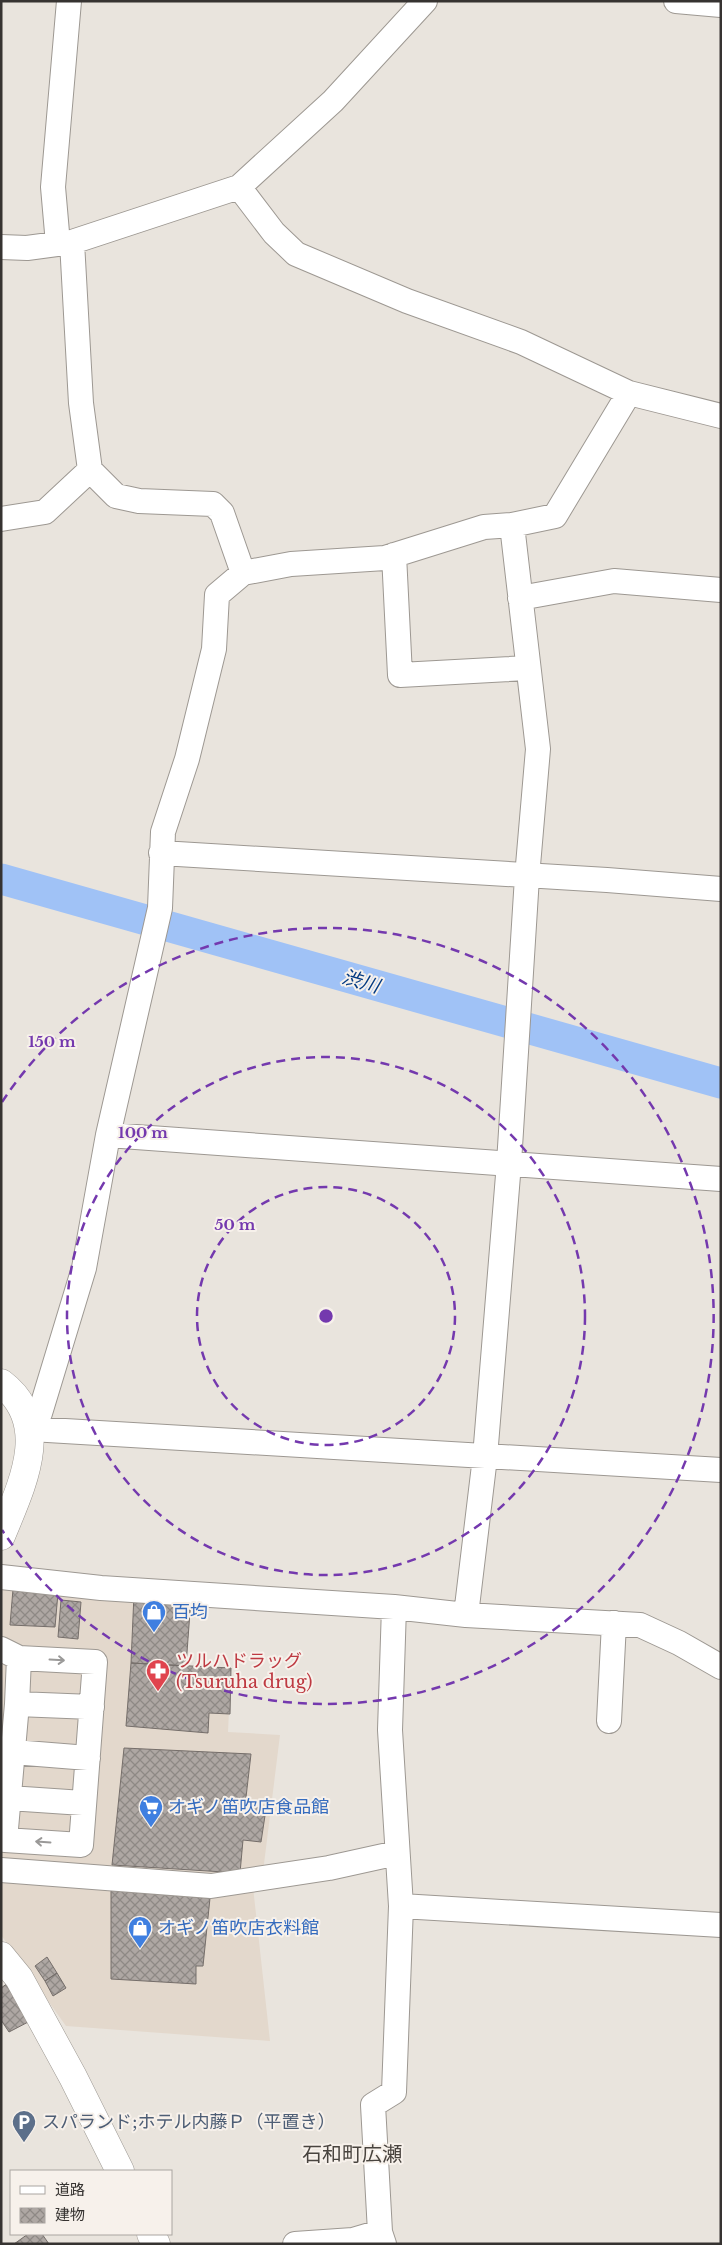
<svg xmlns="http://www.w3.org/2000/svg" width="722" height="2245" viewBox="0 0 722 2245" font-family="'Libre Baskerville','Noto Sans JP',serif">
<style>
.built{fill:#e3d8cc}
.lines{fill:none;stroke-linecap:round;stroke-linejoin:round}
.river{stroke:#a0c2f6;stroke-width:31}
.building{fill:url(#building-cross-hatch);stroke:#756e6a}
.minor-casing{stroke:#9d9892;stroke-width:26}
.major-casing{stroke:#9d9892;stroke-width:29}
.minor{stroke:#fff;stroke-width:24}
.major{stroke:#fff;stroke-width:28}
.oneway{stroke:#9a9998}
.ring{fill:none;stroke:#7439ae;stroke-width:2.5;stroke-dasharray:9 6}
.labels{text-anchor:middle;stroke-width:4;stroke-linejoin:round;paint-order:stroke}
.shop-label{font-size:18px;fill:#366cbe;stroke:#f7f1eb;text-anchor:start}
.health-label{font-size:18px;fill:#be3a42;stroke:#f7f1eb;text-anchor:start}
.service-label{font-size:18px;fill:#4e5e75;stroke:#f7f1eb;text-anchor:start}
.water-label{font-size:19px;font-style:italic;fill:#043a82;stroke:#f7f1eb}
.quarter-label{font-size:20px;fill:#49443f;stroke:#f7f1eb}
.centre{fill:#7439ae;stroke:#f7f1eb;stroke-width:2.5}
.ring-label{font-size:15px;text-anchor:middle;font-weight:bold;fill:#7439ae;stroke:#f7f1eb;stroke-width:4;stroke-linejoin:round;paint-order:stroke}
</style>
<defs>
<pattern id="building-cross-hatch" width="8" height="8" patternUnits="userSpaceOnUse" patternTransform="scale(1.25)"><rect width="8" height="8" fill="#aea7a3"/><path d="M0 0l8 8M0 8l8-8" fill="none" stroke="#8e8985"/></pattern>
</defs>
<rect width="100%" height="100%" fill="#e9e4dd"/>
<path class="built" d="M1 1584 191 1598 186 1666 231 1668 228 1732 280 1735 263 1872 253 1887 270 2041 66 2026 1 1935Z"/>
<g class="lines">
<path class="river" d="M1 879 721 1083"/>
</g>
<path class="building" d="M13 1589 58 1593 55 1627 10 1625Z
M134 1594 191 1598 186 1666 131 1663Z
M61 1600 81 1602 78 1639 58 1637Z
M131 1663 231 1668 230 1714 209 1713 208 1733 126 1726Z
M124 1748 251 1754 245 1806 266 1809 261 1842 243 1840 240 1873 112 1865Z
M111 1890 210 1898 203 1966H196V1984L111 1979Z
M47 1957 57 1973 45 1981 35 1966Z
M57 1973 66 1988 53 1996 45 1981Z
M8 1983 32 2020 9 2032 1 2020V1988Z
M28 2234H42L49 2244H14Z"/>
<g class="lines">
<g class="minor-casing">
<path id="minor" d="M676 1 721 5
M239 187 274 233 296 254 407 301 521 342 629 393 721 416
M72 242 81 403 90 470 116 496 139 501 213 504 222 513 243 573
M58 244 53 187 69 1
M1 247 27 248 72 242 239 187 333 101 425 1
M629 393 555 516 512 525 484 527 385 558 291 564 243 573 217 595 214 649 187 759 163 832 160 908 108 1135 84 1268 40 1413 31 1429 721 1470
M1 519 45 512 90 470
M394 555 400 675 527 668
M520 598 614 581 721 590
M161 853 607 880 721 889
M108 1135 721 1179
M1 1577 101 1588 394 1607 466 1615 640 1625 679 1643 721 1667
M466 1615 485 1457 509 1163 527 877 538 749 512 525
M1 1649 19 1658 95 1662 81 1845 5 1840 17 1704 19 1658
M17 1704 92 1707
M609 1721 614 1623
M13 1752 88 1758
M9 1798 83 1803
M1 1870 211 1886 329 1868 397 1853
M401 1906 721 1925
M295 2244 353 2240 380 2232
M384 2244 380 2232 373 2105 394 2092 401 1906 390 1730 394 1607"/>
</g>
<g class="major-casing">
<path id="major" d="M1 1383C54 1423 21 1487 1 1536
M1 1956 19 1978 73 2077 120 2171
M151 2234 156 2244"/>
</g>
<use href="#minor" class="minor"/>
<use href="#major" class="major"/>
</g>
<defs><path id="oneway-shaft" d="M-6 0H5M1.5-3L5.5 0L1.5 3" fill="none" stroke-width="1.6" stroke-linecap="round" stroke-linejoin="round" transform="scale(1.25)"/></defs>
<g class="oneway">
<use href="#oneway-shaft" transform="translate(57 1660) rotate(3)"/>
<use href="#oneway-shaft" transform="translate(43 1842) rotate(-176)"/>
</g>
<g class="ring">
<circle cx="326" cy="1316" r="129"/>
<circle cx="326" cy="1316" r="259"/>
<path d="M2 1102A388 388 0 1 1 2 1530"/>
</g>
<defs>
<g id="shop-pin" transform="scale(1.25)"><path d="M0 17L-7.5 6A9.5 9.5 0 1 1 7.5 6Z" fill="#3f7fe0" stroke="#f7f1eb"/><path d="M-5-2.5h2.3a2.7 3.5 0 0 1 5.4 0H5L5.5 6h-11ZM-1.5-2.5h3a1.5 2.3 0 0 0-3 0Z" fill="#fff"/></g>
<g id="pharmacy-pin" transform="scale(1.25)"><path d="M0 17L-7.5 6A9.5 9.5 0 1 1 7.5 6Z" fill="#e0444e" stroke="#f7f1eb"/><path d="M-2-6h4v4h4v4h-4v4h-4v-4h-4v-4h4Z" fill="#fff"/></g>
<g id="supermarket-pin" transform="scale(1.25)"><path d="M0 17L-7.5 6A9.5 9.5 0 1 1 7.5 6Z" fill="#3f7fe0" stroke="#f7f1eb"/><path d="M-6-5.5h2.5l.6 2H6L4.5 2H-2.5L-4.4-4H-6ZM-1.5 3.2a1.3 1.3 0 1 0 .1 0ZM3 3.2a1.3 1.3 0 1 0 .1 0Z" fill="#fff"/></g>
<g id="parking-pin" transform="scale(1.25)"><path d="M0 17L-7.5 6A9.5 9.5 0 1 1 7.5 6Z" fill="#5c6f8a" stroke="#f7f1eb"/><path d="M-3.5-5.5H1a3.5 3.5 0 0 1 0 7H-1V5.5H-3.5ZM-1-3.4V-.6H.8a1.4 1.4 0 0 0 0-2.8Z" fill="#fff"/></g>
</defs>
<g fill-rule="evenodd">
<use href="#shop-pin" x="154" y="1612"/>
<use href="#pharmacy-pin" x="158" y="1671"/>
<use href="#supermarket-pin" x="151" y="1807"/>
<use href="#shop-pin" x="140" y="1928"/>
<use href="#parking-pin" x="24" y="2122"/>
</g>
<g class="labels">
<g class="shop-label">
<text x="172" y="1618">百均</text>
<text x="168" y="1813">オギノ笛吹店食品館</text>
<text x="158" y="1934">オギノ笛吹店衣料館</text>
</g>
<g class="health-label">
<text x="176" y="1667">ツルハドラッグ<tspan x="176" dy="21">(Tsuruha drug)</tspan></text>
</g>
<g class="service-label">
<text x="42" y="2128">スパランド;ホテル内藤Ｐ（平置き）</text>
</g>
<g class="water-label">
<text transform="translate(361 981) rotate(16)" y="7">渋川</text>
</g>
<g class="quarter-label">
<text x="352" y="2161">石和町広瀬</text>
</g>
</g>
<circle cx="326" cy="1316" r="8" class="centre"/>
<g class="ring-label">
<text x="52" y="1047">150 m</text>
<text x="143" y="1138">100 m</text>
<text x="235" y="1230">50 m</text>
</g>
<rect width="722" height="2245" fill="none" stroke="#363331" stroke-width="5"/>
<rect x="10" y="2170" width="162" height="65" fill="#f7f1eb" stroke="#aaa5a1"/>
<rect x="20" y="2186" width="25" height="8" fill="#ffffff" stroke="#aaa5a1"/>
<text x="55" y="2195" font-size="15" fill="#363331">道路</text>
<rect x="20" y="2208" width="25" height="15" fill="url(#building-cross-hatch)" stroke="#aaa5a1"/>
<text x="55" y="2220" font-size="15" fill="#363331">建物</text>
</svg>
